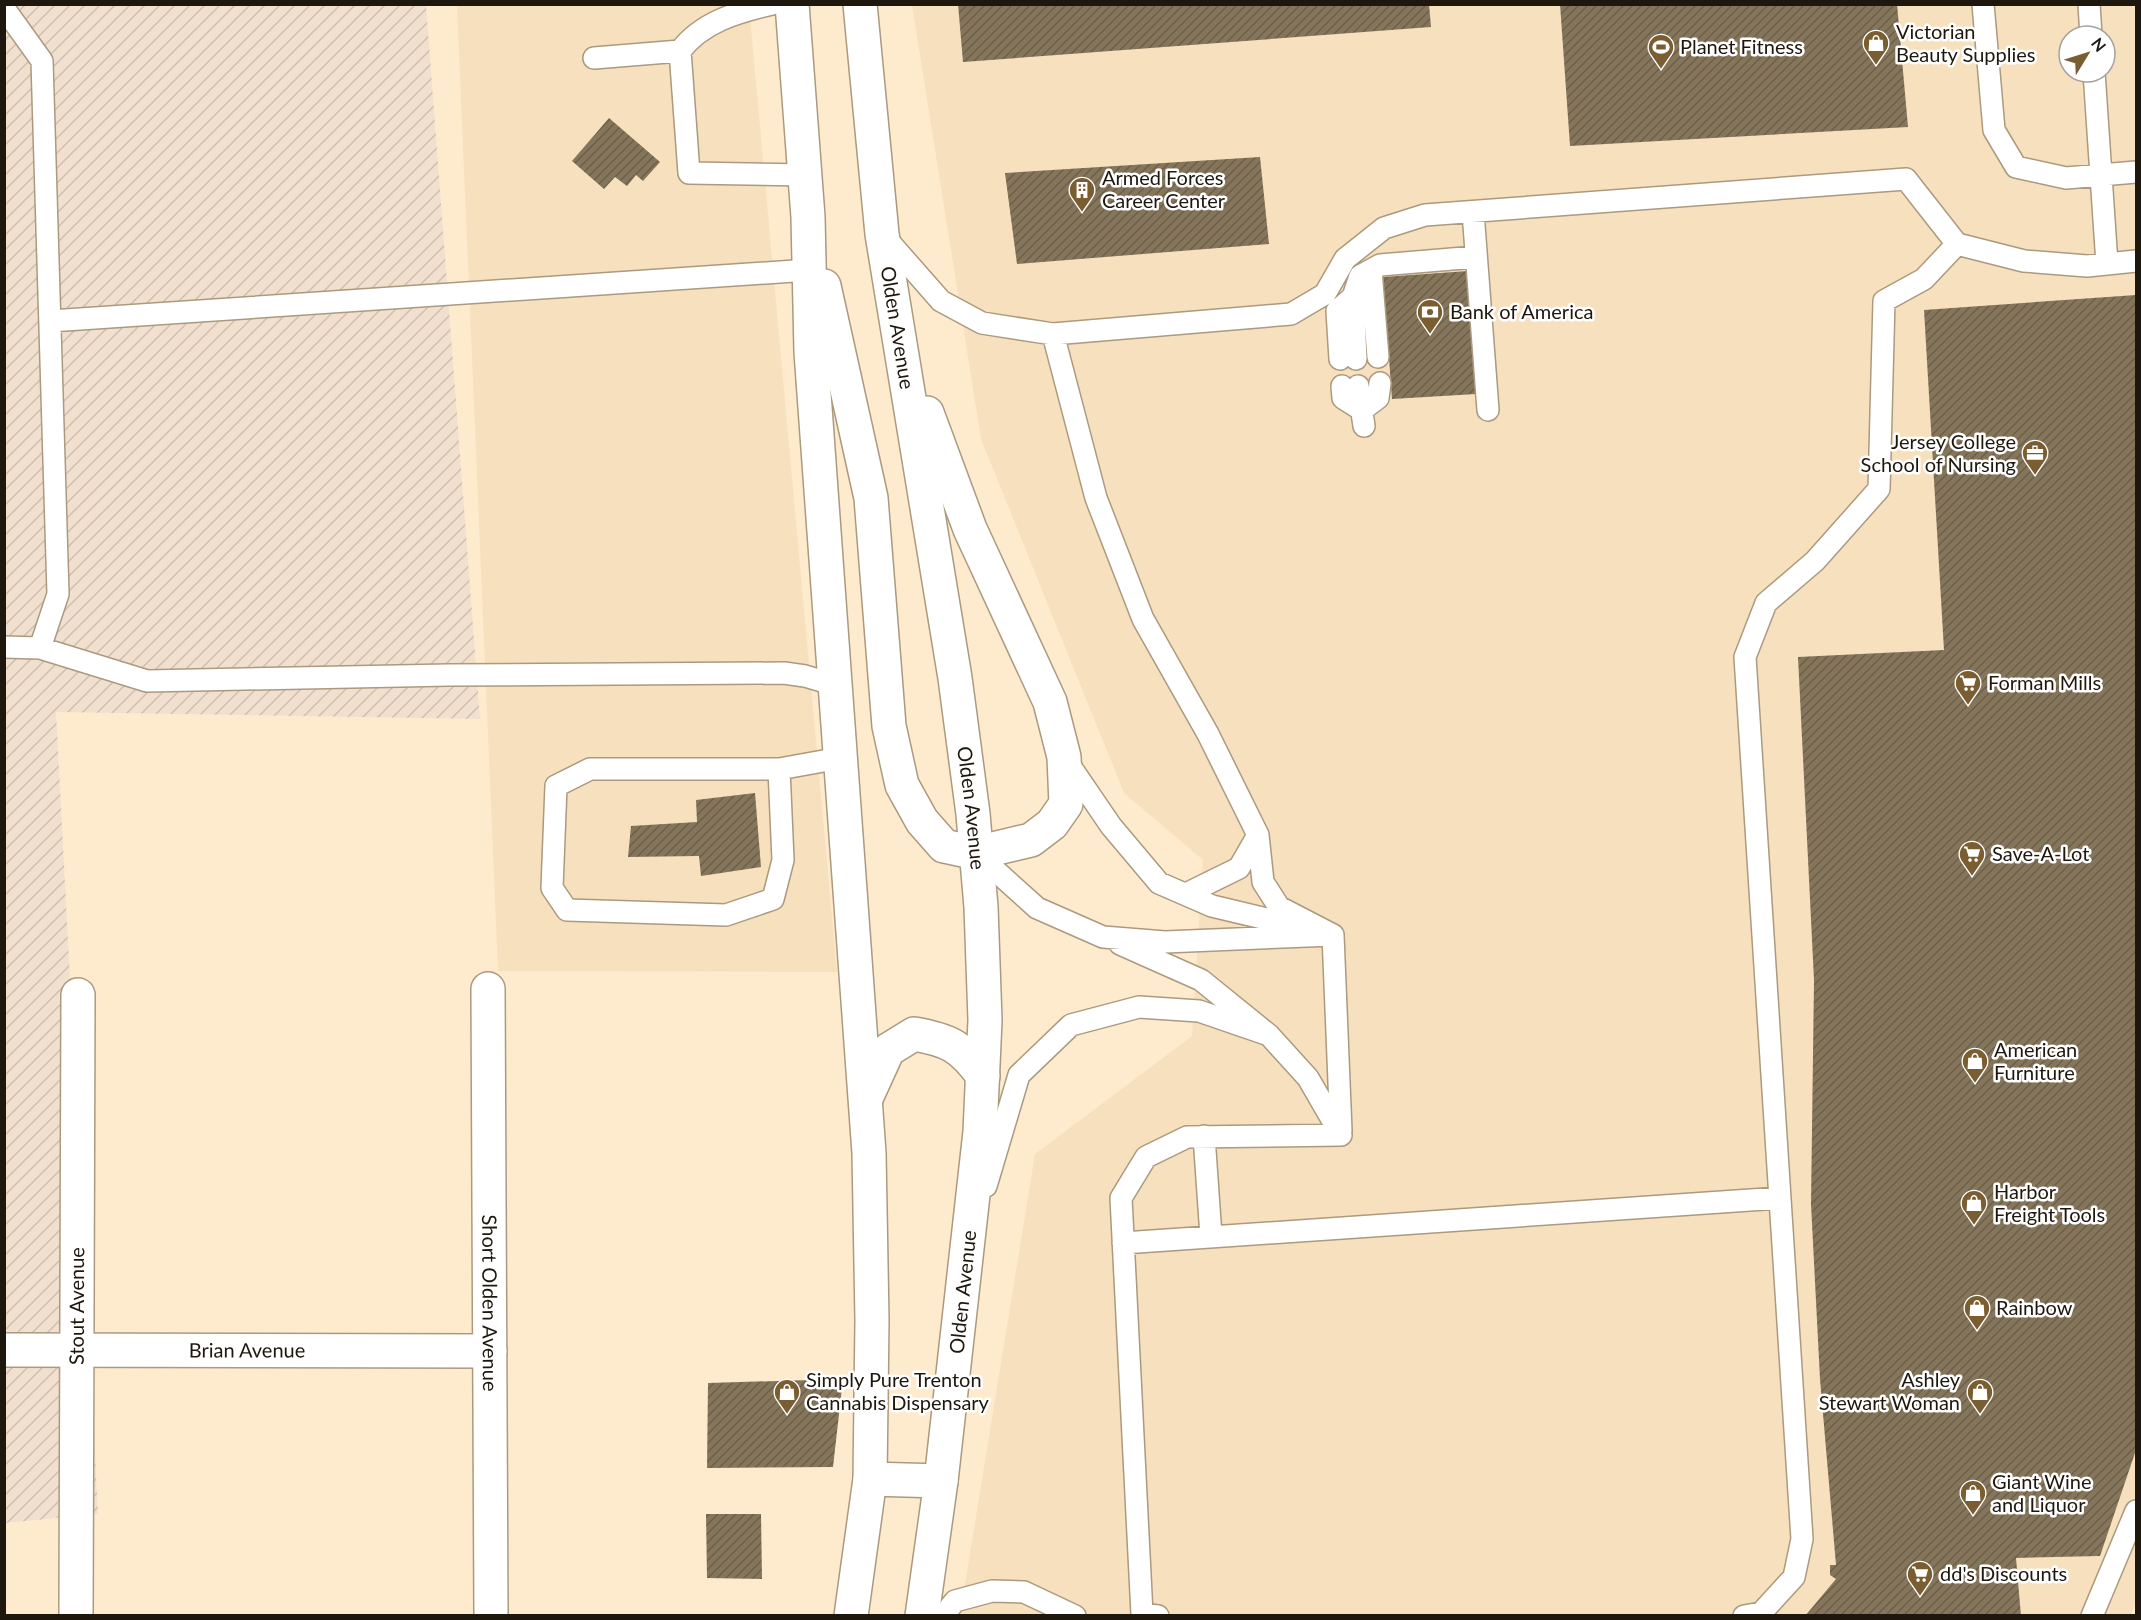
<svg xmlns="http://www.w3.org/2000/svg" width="2141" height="1620" viewBox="0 0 2141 1620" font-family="Lato,sans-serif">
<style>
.built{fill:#f7e0bd;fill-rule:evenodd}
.industrial{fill:url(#industrial-furrows)}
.building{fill:url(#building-hatch)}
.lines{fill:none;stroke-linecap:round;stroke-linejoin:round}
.service-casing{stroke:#ab9a7f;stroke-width:24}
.minor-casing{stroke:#ab9a7f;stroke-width:36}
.secondary-casing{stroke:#ab9a7f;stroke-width:36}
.service{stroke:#fff;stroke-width:21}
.minor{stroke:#fff;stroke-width:33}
.secondary{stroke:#fff;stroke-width:33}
.labels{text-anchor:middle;stroke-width:5;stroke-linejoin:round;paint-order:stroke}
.poi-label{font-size:20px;fill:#1d170d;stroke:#fff;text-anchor:start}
.street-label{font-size:20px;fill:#1d170d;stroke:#fff}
</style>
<defs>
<pattern id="industrial-furrows" width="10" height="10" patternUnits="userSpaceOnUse" patternTransform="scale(1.5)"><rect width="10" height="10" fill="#f2e0cf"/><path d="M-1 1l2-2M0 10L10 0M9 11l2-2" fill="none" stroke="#cfbfb1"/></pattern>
<pattern id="building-hatch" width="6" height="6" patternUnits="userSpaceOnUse" patternTransform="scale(1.5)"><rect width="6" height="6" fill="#85755b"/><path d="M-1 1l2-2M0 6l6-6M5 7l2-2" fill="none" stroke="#6c5f4a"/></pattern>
</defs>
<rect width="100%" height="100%" fill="#feebce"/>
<path class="built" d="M457 5H749L837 972 498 971Z
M912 5H2136V1600L2131 1615H960L1035 1154 1192 1036 1203 860 1124 793 981 439ZM2069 36H2105V72H2069Z"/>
<path class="industrial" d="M5 5H426L480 719 56 712 98 1514 5 1523Z"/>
<path class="building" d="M958 4H1429L1431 27 963 62Z
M1560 4H1897L1908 127 1570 146Z
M609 118 660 162 643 181 636 175 627 186 615 177 604 189 572 161Z
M1260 157 1269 244 1017 264 1005 173Z
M1468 271 1476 394 1392 399 1383 277Z
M2136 295V1450L2100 1556 2016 1558 2021 1616H1805L1836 1579 1830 1575V1565H1836L1820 1379 1811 1204 1814 980 1798 657 1944 650 1924 310Z
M755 793 761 867 701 876 699 856 628 857 631 826 697 822 696 800Z
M843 1379 833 1467 707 1468 708 1383Z
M706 1514H761L762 1579 707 1578Z"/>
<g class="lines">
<g class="service-casing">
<path id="service" d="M1983 4 1994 130 2016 167 2066 178 2136 172
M2089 4 2091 36
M4 8 42 61 58 594 40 648 4 647
M680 51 689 173 805 175
M594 58 680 51C702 22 737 12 772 4
M2094 72 2107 264
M1473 212 1488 410
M883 235 941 301 982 323 1053 334
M1371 270 1378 357
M50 321 809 270
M1340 359 1337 311 1353 297
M1356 359 1353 297 1360 276 1380 265 1476 257
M1342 386 1343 398 1362 410
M1358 386 1364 426
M1362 410 1378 398 1380 383
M40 648 147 681 449 675 784 673 805 676 835 685
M1066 760 1111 826 1159 883 1212 906 1300 927
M779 769 783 860 773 899 726 915 567 910 552 888 556 786 590 769H779L840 758
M976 853 1037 908 1103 937 1165 942 1332 935
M1186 894 1239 868 1258 835
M1333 935 1279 907 1263 882 1258 835 1208 734 1143 619 1096 498 1053 334 1291 314 1325 294 1345 259 1384 228 1425 215 1906 179 1957 244 2024 261 2087 266 2136 261
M1333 935 1341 1131
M1120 944 1201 980 1269 1035 1308 1078 1341 1135
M1204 1136 1211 1236
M986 1186 1019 1075 1071 1025 1139 1007 1199 1011 1269 1035
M1123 1243 1780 1198
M943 1616 955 1601 992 1591 1024 1592 1075 1616
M1158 1616 1142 1614 1121 1198 1146 1157 1187 1137 1341 1135
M1744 1616 1761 1613 1794 1577 1802 1539 1745 657 1766 603 1815 561 1879 489 1884 301 1924 279 1957 244
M2092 1616 2136 1511"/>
</g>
<g class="minor-casing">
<g id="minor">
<path id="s1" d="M488 989 491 1616"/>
<path id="s2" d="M4 1350 490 1351"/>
<path id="s3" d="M76 1616 78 995"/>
</g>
</g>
<g class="secondary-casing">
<g id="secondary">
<path d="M792 4 808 217 811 352 869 1153 872 1320 870 1479 851 1616"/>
<path id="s4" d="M860 4 882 234 955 678 973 814 981 907 985 1020 980 1132 941 1481 922 1616"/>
<path d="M824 286 871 498 889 726 902 785 922 821 944 846 976 853 1031 840 1052 824 1066 804 1064 757 1050 702 970 529 927 413"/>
<path d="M867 1096 888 1050 914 1034C949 1040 961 1046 983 1076"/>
<path d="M870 1479 941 1481"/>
</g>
</g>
<use href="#service" class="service"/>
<use href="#minor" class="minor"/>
<use href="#secondary" class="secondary"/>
</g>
<defs>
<g id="shop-pin" transform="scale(1.35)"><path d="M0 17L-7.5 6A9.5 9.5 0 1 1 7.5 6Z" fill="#7a5d30" stroke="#fff"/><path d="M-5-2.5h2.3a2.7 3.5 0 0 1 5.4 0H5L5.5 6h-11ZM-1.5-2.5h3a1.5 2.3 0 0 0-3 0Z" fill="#fff"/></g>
<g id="stadium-pin" transform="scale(1.35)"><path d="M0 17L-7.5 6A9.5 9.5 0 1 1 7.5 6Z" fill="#7a5d30" stroke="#fff"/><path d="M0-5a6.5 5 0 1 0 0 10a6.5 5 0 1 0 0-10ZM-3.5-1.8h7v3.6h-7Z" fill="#fff"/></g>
<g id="building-pin" transform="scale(1.35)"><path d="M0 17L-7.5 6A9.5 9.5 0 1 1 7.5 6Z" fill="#7a5d30" stroke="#fff"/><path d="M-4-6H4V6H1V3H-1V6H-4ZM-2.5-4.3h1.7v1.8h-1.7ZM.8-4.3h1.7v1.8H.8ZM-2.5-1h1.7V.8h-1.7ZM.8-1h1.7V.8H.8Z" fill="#fff"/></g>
<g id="bank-pin" transform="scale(1.35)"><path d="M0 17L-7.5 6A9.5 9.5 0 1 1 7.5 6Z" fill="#7a5d30" stroke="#fff"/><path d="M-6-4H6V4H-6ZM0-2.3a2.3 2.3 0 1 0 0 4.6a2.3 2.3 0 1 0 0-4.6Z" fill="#fff"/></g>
<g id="office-pin" transform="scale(1.35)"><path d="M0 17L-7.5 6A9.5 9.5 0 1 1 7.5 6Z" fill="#7a5d30" stroke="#fff"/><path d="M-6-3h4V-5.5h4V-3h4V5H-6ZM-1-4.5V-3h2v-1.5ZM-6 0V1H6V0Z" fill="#fff"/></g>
<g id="supermarket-pin" transform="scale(1.35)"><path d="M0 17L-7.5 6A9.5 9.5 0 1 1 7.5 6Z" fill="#7a5d30" stroke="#fff"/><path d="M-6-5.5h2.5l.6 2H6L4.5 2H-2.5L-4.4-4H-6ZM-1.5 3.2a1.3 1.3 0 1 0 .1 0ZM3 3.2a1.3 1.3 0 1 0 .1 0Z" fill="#fff"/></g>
</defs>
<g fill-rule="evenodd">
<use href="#shop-pin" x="1876" y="43"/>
<use href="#stadium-pin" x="1661" y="47"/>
<use href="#building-pin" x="1082" y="190"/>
<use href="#bank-pin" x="1430" y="312"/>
<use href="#office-pin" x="2035" y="453"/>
<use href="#supermarket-pin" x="1968" y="683"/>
<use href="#supermarket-pin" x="1972" y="854"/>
<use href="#shop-pin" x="1975" y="1061"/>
<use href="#shop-pin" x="1974" y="1203"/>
<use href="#shop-pin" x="1977" y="1308"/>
<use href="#shop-pin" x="787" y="1392"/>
<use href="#shop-pin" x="1980" y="1392"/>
<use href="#shop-pin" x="1973" y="1493"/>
<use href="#supermarket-pin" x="1920" y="1574"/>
</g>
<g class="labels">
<g class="poi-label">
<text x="1896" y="39">Victorian<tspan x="1896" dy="23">Beauty Supplies</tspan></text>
<text x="1680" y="54">Planet Fitness</text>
<text x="1102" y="185">Armed Forces<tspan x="1102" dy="23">Career Center</tspan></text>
<text x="1450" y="319">Bank of America</text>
<text x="2016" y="449" text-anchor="end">Jersey College<tspan x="2016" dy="23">School of Nursing</tspan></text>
<text x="1988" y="690">Forman Mills</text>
<text x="1992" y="861">Save-A-Lot</text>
<text x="1994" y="1057">American<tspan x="1994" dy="23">Furniture</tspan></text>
<text x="1994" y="1199">Harbor<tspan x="1994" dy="23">Freight Tools</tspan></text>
<text x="1996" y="1315">Rainbow</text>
<text x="806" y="1387">Simply Pure Trenton<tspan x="806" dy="23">Cannabis Dispensary</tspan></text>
<text x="1960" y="1387" text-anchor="end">Ashley<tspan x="1960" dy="23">Stewart Woman</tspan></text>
<text x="1992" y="1489">Giant Wine<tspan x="1992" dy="23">and Liquor</tspan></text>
<text x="1940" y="1581">dd's Discounts</text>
</g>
<g class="street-label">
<text dy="7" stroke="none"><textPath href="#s4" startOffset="326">Olden Avenue</textPath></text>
<text dy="7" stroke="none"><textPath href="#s4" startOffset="812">Olden Avenue</textPath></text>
<text transform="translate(963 1292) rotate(-84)" y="7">Olden Avenue</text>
<text dy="7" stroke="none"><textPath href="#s1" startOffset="314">Short Olden Avenue</textPath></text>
<text dy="7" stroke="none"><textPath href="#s3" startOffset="310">Stout Avenue</textPath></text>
<text dy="7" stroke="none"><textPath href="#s2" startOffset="243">Brian Avenue</textPath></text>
</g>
</g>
<rect width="2141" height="1620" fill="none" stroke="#1d170d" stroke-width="12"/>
<g transform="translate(2087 54) rotate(52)"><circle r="28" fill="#ffffff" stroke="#a5a29e" stroke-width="1.5"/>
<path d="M0-4.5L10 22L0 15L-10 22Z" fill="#7a5d30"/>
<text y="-9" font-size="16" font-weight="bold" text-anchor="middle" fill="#1d170d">N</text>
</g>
</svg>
